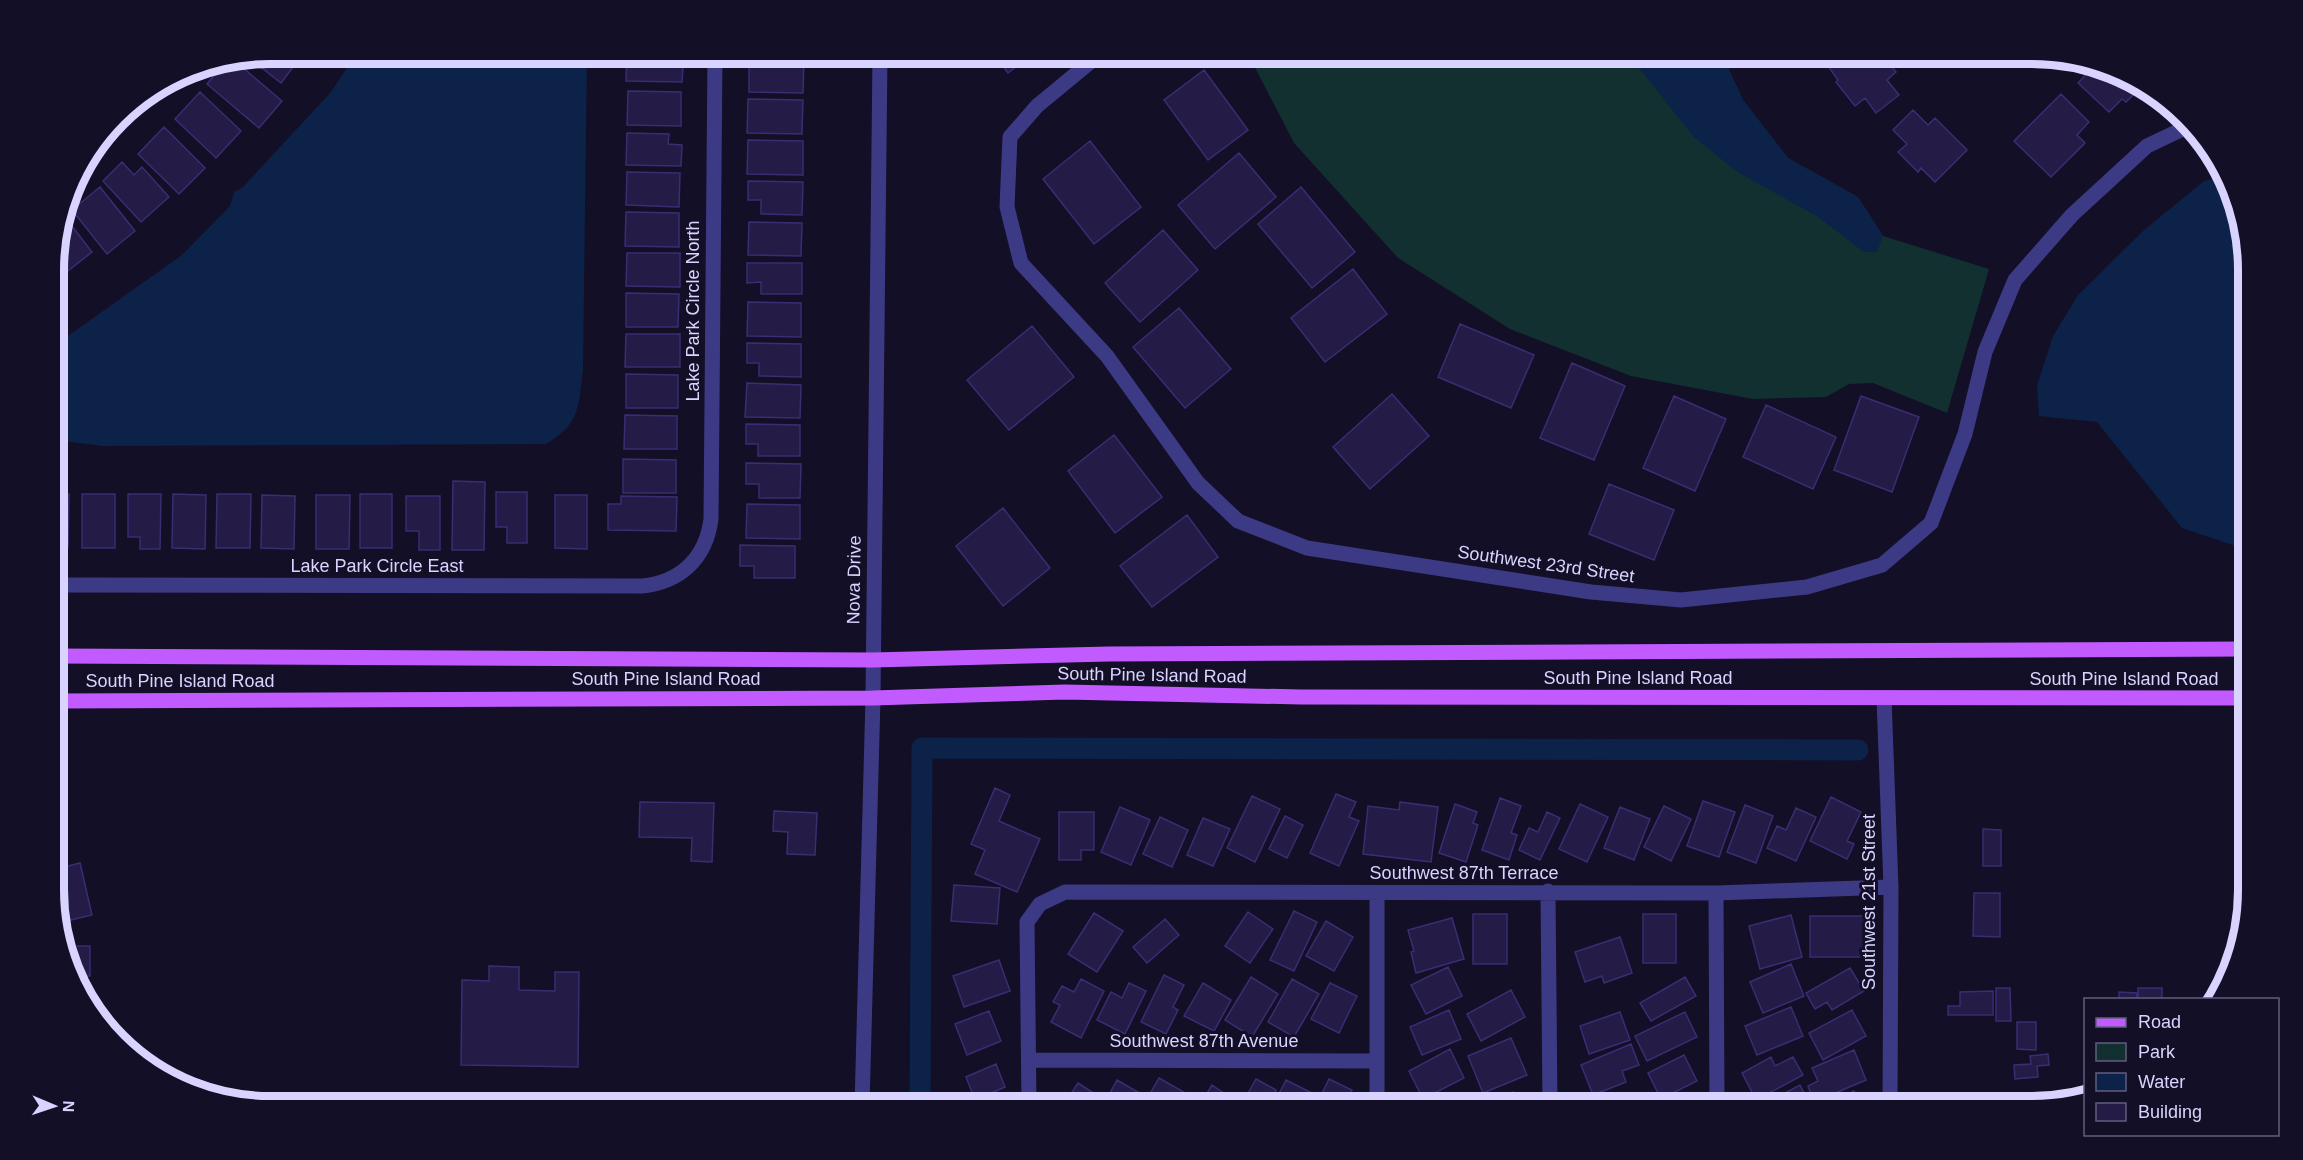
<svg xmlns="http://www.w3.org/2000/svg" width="2303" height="1160" viewBox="0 0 2303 1160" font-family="Arial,sans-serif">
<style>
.green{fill:#12302f}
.water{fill:#0c2248}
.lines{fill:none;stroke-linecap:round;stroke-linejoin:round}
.canal{stroke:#0c2248;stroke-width:21}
.building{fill:#241b47;stroke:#3b2d73;stroke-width:1.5}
.minor{stroke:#3d3a85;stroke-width:15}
.major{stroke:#c25bff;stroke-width:15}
.labels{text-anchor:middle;stroke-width:6;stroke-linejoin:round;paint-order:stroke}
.street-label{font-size:18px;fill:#d9d4ff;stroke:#130f26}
.rim{fill:none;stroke:#d9d4ff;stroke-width:8}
</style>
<rect width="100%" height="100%" fill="#130f26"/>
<path class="green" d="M1248 54H1722L1743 100 1788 158 1858 197 1883 236 1989 269 1947 413 1873 383 1849 384 1826 397 1753 399 1631 376 1510 329 1398 258 1294 143Z"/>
<path class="water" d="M356 54H587L583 369C578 407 581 423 546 444L103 446 55 440V345L182 255 230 206 234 192 242 188 331 92Z
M1628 54H1722L1743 100 1788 158 1858 197 1883 236 1877 252H1864L1818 217 1736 171 1693 136Z
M2220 177 2247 243 2248 550 2182 528 2097 422 2039 416 2037 386 2053 336 2078 295 2143 231 2204 181Z"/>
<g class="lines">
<path class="canal" d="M920 1106 922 748 1858 750"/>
</g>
<path class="building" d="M271 54H303L281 83 249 58Z
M627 54H669L668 66 683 67 682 82 626 81Z
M994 54H1032L1008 73Z
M1843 54H1881L1896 72 1887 80 1899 95 1876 113 1865 98 1855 106 1836 82 1838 80 1828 66Z
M749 59 804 60 803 93 749 92Z
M235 61 282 101 259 128 207 84 224 63Z
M2089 67 2128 76 2141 87 2126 102 2122 99 2109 112 2078 83 2091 69Z
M1204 70 1248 130 1208 160 1164 100Z
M628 91 681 92V126L627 125Z
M200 92 241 131 216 158 175 119Z
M2061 94 2089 122 2077 135 2085 143 2051 177 2014 141Z
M748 99 803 100 802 134 747 133Z
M1913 110 1928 125 1935 118 1967 150 1935 182 1921 168 1918 172 1898 152 1907 144 1893 130Z
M164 127 205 168 179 194 138 154Z
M627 133 669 134 668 144 682 145 681 166 626 165Z
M748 140 803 141V175L747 174Z
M1090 141 1141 207 1094 244 1043 179Z
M1239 153 1276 197 1215 249 1178 205Z
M122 162 134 175 142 167 169 197 141 222 103 181Z
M627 172 680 173 679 207 626 205Z
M748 181 803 182 802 215 761 214V200H748Z
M100 187 135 231 107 254 72 210Z
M1301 187 1355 252 1312 288 1258 224Z
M626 212 679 213V247L625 246Z
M65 217 92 252 64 274 55 263 54 256Z
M749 222 802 223 801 256 748 255Z
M1163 230 1198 270 1140 322 1105 283Z
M627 253H680V287L626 286Z
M747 263H802V294H761V282L747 283Z
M1353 269 1387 314 1325 362 1291 318Z
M55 281 60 289 55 293Z
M626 293 679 294 678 327H626Z
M748 302 801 303V337L747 336Z
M1179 308 1231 369 1185 408 1133 347Z
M1460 324 1534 355 1511 408 1438 377Z
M1032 326 1074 377 1009 430 967 380Z
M626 334H680V367H625Z
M747 343 801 344V377L759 376V363H747Z
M1572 363 1625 386 1594 460 1540 438Z
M626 374 678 375V408H626Z
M747 383 801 385 800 418 745 417Z
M1392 394 1429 436 1370 489 1333 447Z
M1674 396 1726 419 1695 491 1643 468Z
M1861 396 1919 417 1892 492 1834 470Z
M1766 405 1836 437 1813 489 1743 457Z
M625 415 677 416V449H624Z
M746 424 800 425V456H758V444H746Z
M1114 435 1162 497 1115 533 1068 471Z
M623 459 676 460V493H623Z
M746 463 801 464 800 498H759V484H746Z
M453 481 485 482 484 550H452Z
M1609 484 1674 510 1654 560 1589 534Z
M496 492H527V543H507V527H496Z
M55 494H69L68 547H55Z
M82 494H115V548H82Z
M128 494H161L160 549H140V537H128Z
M173 494 206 495 205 549 172 548Z
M217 494H251L250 548H216Z
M360 494H392V548H360Z
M262 495 295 496 294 549 261 548Z
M316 495H350L349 549H316Z
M555 495H587V549L555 548Z
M406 496H440V550H419V531H406Z
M621 496 677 497 676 531 608 530V504H621Z
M747 504 800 505V539L746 538Z
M1003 508 1050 568 1003 606 956 546Z
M1187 515 1218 557 1152 607 1120 566Z
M740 545 795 546V578H754V566H740Z
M995 788 1010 795 999 821 1040 839 1017 892 975 874 985 850 971 844Z
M1336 794 1356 802 1349 817 1359 821 1339 866 1310 853Z
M1252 796 1280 809 1255 862 1227 848Z
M1831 797 1861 812 1847 841 1854 844 1847 859 1810 841Z
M1500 798 1521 806 1511 833 1517 835 1509 860 1482 850Z
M1703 801 1735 812 1719 857 1687 846Z
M640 802 714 803 712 862 691 861 692 838 639 837Z
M1400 802 1438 807 1431 862 1363 854 1368 806 1399 810Z
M1455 804 1477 812 1473 823 1478 825 1466 862 1439 853Z
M1580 804 1608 817 1587 862 1559 849Z
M1745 805 1773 816 1756 863 1727 852Z
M1664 806 1691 819 1671 861 1644 847Z
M1120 807 1150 820 1131 865 1101 852Z
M1620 807 1650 819 1634 860 1604 848Z
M1796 808 1816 817 1796 861 1767 848 1777 826 1786 830Z
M774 811 817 813 815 855 787 854 788 832 773 831Z
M1059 812H1094V850H1081V860H1059Z
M1547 812 1560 818 1540 860 1519 850 1529 828 1538 832Z
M1285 816 1303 825 1287 858 1269 849Z
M1160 817 1188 830 1172 867 1143 854Z
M1203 818 1230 829 1213 866 1187 855Z
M1983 829 2001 830V866H1983Z
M80 863 92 915 58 923 56 918V869Z
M954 885 1000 888 997 924 951 921Z
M1974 893H2000V937L1973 936Z
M1294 911 1317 922 1294 971 1270 960Z
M1248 912 1273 929 1250 963 1225 946Z
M1094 913 1123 931 1097 972 1068 954Z
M1473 914H1507V964H1473Z
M1643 914H1676V963H1643Z
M1791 915 1802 957 1760 969 1749 926Z
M1810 916H1864L1863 957H1810Z
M1452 918 1464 959 1416 973 1411 952 1414 951 1408 930Z
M1165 919 1179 935 1147 963 1133 947Z
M1326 921 1353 937 1334 971 1306 956Z
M1620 937 1632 973 1604 983 1602 976 1585 982 1575 952Z
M68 946H90V976H81V979Z
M999 960 1010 991 964 1007 953 976Z
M1791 964 1804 996 1763 1013 1750 982Z
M489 966 519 967V990L555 991V972H579L578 1067 461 1065 462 980 489 981Z
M1448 967 1462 996 1426 1014 1411 985Z
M1850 968 1864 991 1832 1010 1827 1002 1815 1009 1806 993Z
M1164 975 1184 985 1173 1007 1178 1010 1166 1034 1141 1022Z
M1251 977 1278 994 1252 1037 1225 1020Z
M1685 977 1696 996 1651 1021 1640 1003Z
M1081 979 1104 991 1081 1038 1051 1022 1060 1005 1053 1002 1062 986 1074 992Z
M1292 979 1319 994 1294 1037 1268 1022Z
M1129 983 1146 991 1125 1034 1097 1020 1111 992 1122 998Z
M1203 983 1231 1000 1214 1031 1184 1016Z
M1330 983 1357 996 1339 1033 1311 1019Z
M1996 988H2010L2011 1021H1996Z
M2138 988H2162V1000H2138Z
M1511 990 1525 1017 1481 1041 1467 1014Z
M1993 991V1015H1948V1006H1960V992Z
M2119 992 2137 993V1000H2119Z
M1791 1007 1803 1036 1757 1055 1745 1026Z
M1449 1010 1461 1039 1422 1055 1410 1027Z
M1852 1010 1866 1036 1823 1060 1809 1033Z
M989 1011 1001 1041 967 1055 955 1024Z
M1620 1012 1630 1040 1589 1054 1580 1026Z
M1685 1012 1697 1037 1647 1061 1635 1036Z
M2017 1022H2036V1050L2017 1049Z
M1511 1038 1527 1075 1483 1093 1468 1056Z
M1631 1044 1639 1065 1622 1071 1626 1082 1593 1095 1581 1065Z
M1450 1049 1464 1078 1423 1099 1409 1071Z
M1854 1050 1866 1080 1814 1102 1808 1086 1818 1081 1812 1068Z
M2048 1054 2049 1065 2037 1066 2038 1077 2015 1079 2014 1065 2031 1064 2030 1056Z
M1684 1055 1697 1081 1661 1099 1648 1073Z
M1771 1057 1775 1066 1793 1057 1803 1075 1756 1100 1742 1073Z
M996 1064 1005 1087 975 1100 966 1077Z
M1159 1078 1189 1095 1183 1106H1143Z
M1256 1079 1276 1090 1267 1106H1241Z
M1329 1079 1352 1090 1347 1100 1353 1103 1352 1106H1316Z
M1117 1080 1143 1095 1137 1106H1103Z
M1286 1080 1316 1095 1310 1106H1273Z
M1078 1083 1104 1100 1100 1106H1063Z
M1212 1085 1231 1098 1226 1106H1199Z
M1800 1085 1807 1099 1798 1106H1760Z
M1854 1091 1862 1106H1826Z
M1513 1092 1520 1106H1488Z
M1450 1094 1455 1106H1421Z
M1622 1094 1626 1106H1592Z
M1681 1096 1685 1106H1658Z"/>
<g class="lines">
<path class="minor" d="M1100 54 1037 106 1010 137 1007 207 1021 263 1107 356 1198 483 1238 521 1307 548 1591 592 1681 600 1807 587 1882 565 1931 523 1965 434 1985 352 2015 280 2072 215 2147 146 2189 126
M1961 54C1974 59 1994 59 2007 54
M117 122 138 101
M55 585 642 586C681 582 706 558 711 519L715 54
M1884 698 1891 887 1890 1106
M1548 891 1550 1106
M1377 893V1106
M1716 893 1717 1106
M1030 1060 1377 1061
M862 1106 873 698 880 54
M1029 1106 1027 922 1040 904 1065 892 1716 893 1891 887"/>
<path class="major" d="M55 656 873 660 1109 654 2248 649
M55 701 873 698 1065 692 1301 697 2248 698"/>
</g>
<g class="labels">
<g class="street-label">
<text transform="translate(693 311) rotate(-90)" y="6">Lake Park Circle North</text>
<text transform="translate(1546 564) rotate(8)" y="6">Southwest 23rd Street</text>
<text x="377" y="572">Lake Park Circle East</text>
<text transform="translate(854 580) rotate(-89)" y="6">Nova Drive</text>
<text transform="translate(1152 675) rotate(1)" y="6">South Pine Island Road</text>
<text x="1638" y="684">South Pine Island Road</text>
<text x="666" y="685">South Pine Island Road</text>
<text x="2124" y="685">South Pine Island Road</text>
<text x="180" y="687">South Pine Island Road</text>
<text x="1464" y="879">Southwest 87th Terrace</text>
<text transform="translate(1869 902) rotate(-90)" y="6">Southwest 21st Street</text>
<text x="1204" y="1047">Southwest 87th Avenue</text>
</g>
</g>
<path d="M0 0H2303V1160H0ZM270 64H2032A206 206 0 0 1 2238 270V890A206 206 0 0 1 2032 1096H270A206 206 0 0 1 64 890V270A206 206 0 0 1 270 64Z" fill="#130f26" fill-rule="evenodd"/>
<path class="rim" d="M270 64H2032A206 206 0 0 1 2238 270V890A206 206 0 0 1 2032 1096H270A206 206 0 0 1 64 890V270A206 206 0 0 1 270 64Z"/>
<rect x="2084" y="998" width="195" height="138" fill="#130f26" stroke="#625e7d" stroke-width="1.5"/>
<rect x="2096" y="1018" width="30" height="9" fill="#c25bff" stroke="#625e7d" stroke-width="1.5"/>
<text x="2138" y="1028" font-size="18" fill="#d9d4ff">Road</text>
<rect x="2096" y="1043" width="30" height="18" fill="#12302f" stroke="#625e7d" stroke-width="1.5"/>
<text x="2138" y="1058" font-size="18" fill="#d9d4ff">Park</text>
<rect x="2096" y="1073" width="30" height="18" fill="#0c2248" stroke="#625e7d" stroke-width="1.5"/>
<text x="2138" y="1088" font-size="18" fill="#d9d4ff">Water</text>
<rect x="2096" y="1103" width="30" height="18" fill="#241b47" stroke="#625e7d" stroke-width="1.5"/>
<text x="2138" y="1118" font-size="18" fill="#d9d4ff">Building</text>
<g transform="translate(54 1106) rotate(92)" stroke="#130f26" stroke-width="4.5" paint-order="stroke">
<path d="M0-4.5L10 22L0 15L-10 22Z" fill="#d9d4ff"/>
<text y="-9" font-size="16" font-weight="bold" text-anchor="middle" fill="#d9d4ff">N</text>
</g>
</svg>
